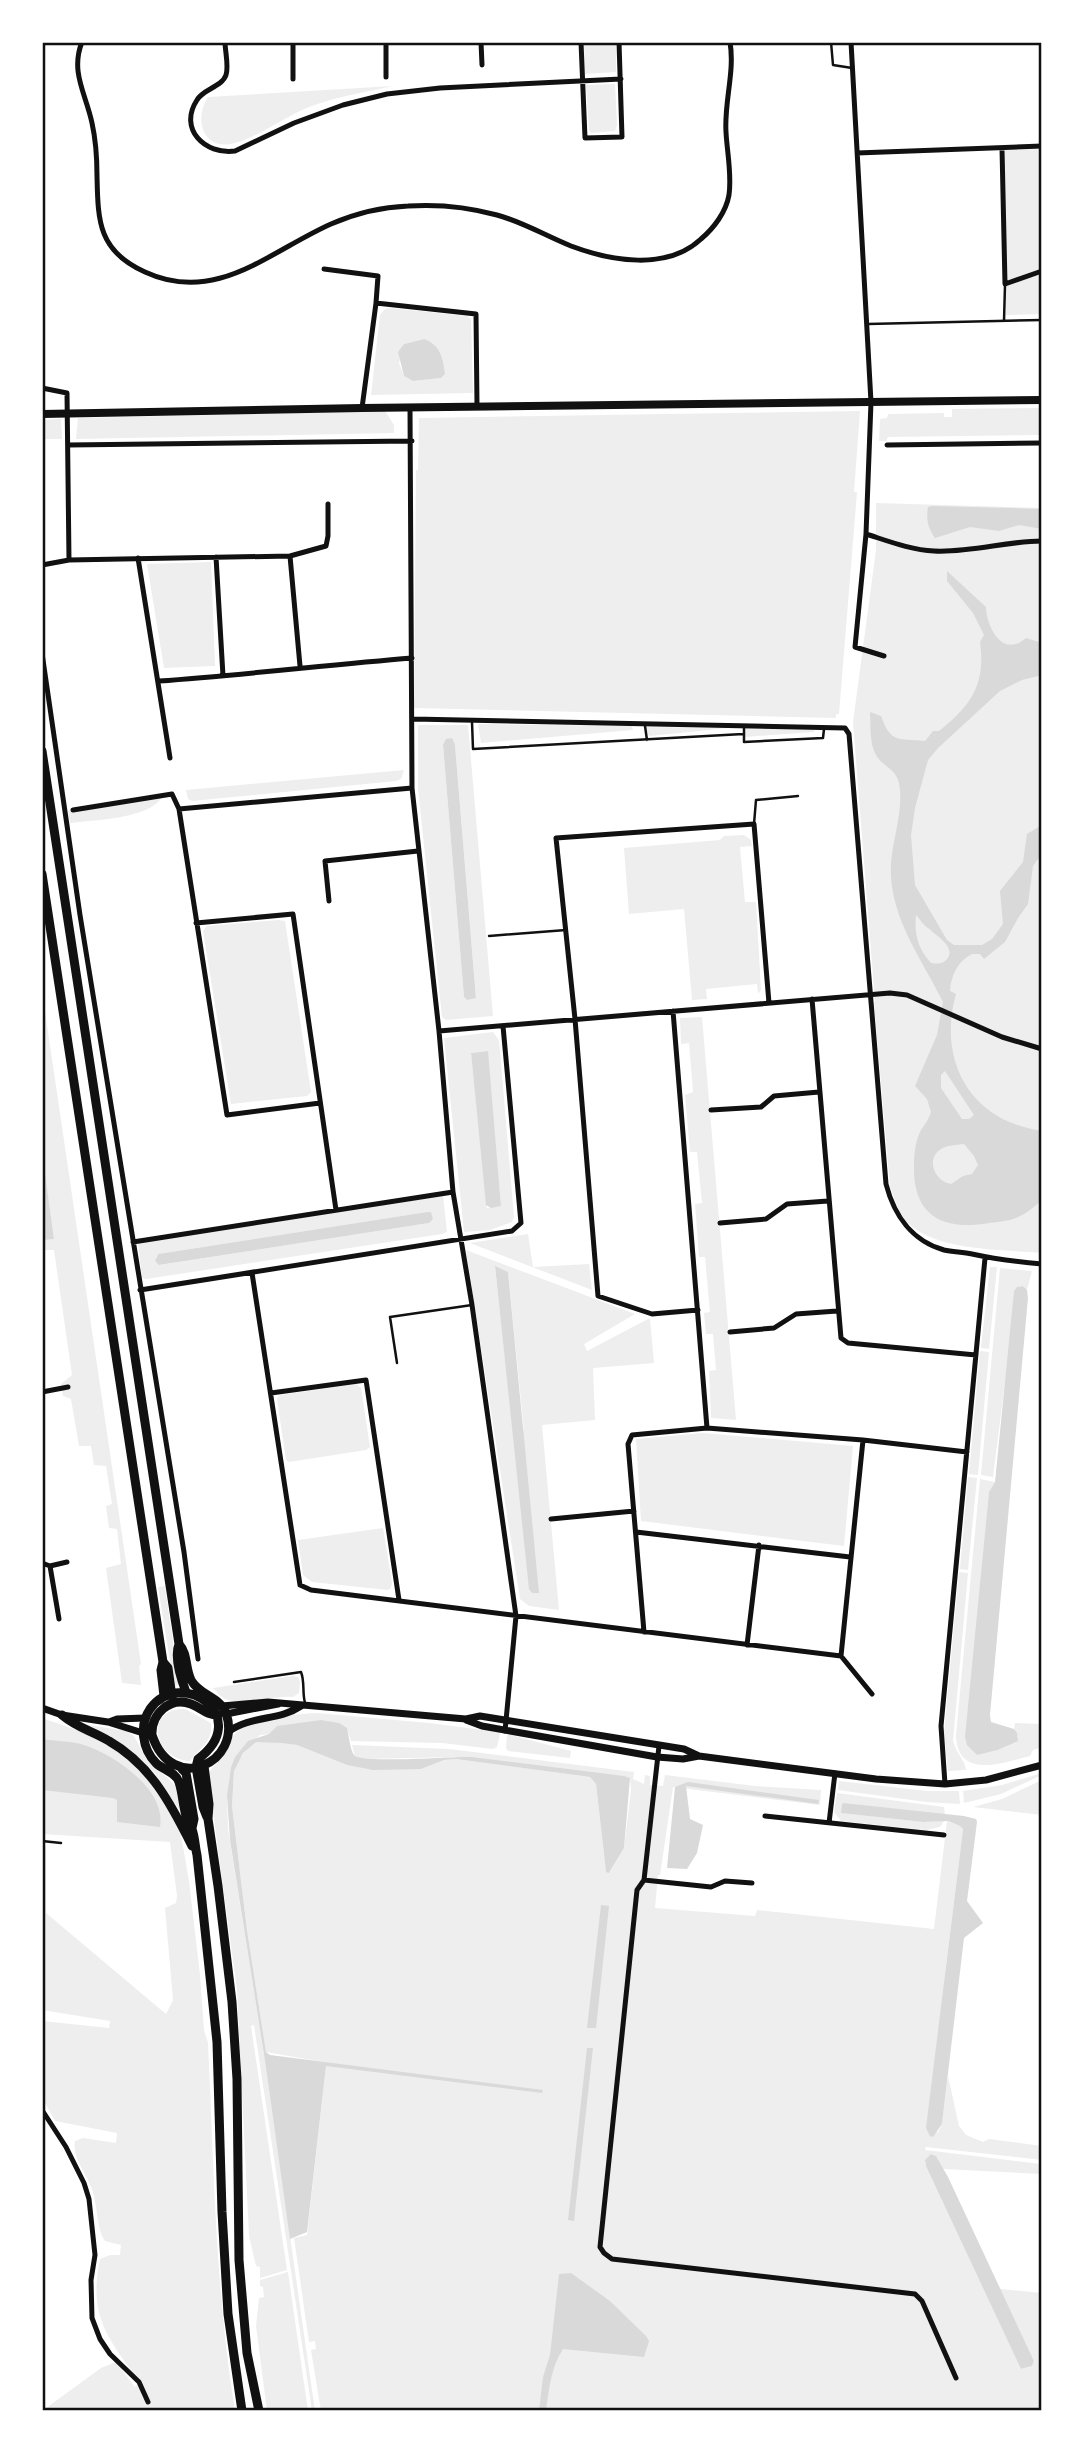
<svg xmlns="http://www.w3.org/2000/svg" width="1084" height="2453" viewBox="0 0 1084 2453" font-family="'IBM Plex Sans',sans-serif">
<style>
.green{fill:#eee;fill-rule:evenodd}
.water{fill:#d9d9d9;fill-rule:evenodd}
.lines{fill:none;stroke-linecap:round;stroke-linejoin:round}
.service{stroke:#111;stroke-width:2.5}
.minor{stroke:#111;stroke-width:5}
.tertiary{stroke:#111;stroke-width:7}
.secondary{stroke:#111;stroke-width:8}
.primary{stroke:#111;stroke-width:9}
.neatline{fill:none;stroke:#111;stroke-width:2.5}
</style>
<rect width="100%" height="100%" fill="#fff"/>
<path class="green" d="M584 42H616V72L585 74Z
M615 84 617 125 615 131 591 133 589 130 586 85Z
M393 86C365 92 336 97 309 107 286 116 254 140 231 144 202 149 194 118 208 97Z
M1042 149V314L1006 315 1005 150Z
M390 308 467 316 471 319 473 393 371 395 380 315 385 309ZM424 339 441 378 413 381 404 376 399 363 404 344Z
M1042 408V435L888 437 886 441H879L880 419 887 418 888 414 944 413V417H952V409Z
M385 411 394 425V433L76 439 78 418Z
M860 411 854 492H857L839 714H836V718L414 708 416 470H418L419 418Z
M61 419 62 439H42V420Z
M876 503 1042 508V1253C1002 1249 935 1252 906 1221 898 1211 894 1198 890 1186L874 1002H875L853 722 876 550Z
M211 562 215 666 164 668 147 564Z
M478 724 632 726 633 730 481 743Z
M418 725H468L493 1016 446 1020 442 1017 418 788ZM443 745H455L476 997 467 1000 464 997Z
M645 727 729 728 649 736Z
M744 728 814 730V732L745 737Z
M404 770 401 779 396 781 192 801 188 799 186 790Z
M162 797C149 819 94 820 70 823L68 811Z
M744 835 751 840 752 846 740 847 745 902H756L761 990 758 994 757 984 706 989 707 999 692 1000 684 909 629 914 624 848 720 840 724 836Z
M278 920 285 921 311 1092 307 1096 231 1104 203 931 207 926Z
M42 991 141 1664 139 1666 141 1685 122 1683 106 1568 121 1564 117 1529 109 1528 106 1506 112 1504 106 1466 94 1465 91 1446H79L71 1399 63 1396 61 1384 72 1375 54 1250H42V1222L45 1240 54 1239 42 1151Z
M702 1017 736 1420 711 1418 709 1371 716 1370 713 1334H706L704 1313 710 1312 705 1257H699L695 1204 702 1203 697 1152H690L685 1095 693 1092 689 1043 681 1044 680 1018Z
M493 1032 499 1040 514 1217 512 1222 490 1230 464 1232 444 1038ZM487 1051 501 1206 487 1208 471 1053Z
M443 1196 447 1232 442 1234 146 1279 142 1278 138 1243ZM427 1212 433 1218 429 1223 160 1265 156 1257 158 1254Z
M528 1234 533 1267 589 1264 592 1290 470 1243Z
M466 1250 635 1314 584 1344 587 1351 650 1318 654 1363 593 1368 595 1420 542 1425 559 1610 529 1606 520 1599ZM495 1267 508 1272 524 1431 506 1367Z
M990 1267H997L989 1349 981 1348Z
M1000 1268 1032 1271 1027 1290 1023 1286 1017 1287 993 1477 981 1475Z
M980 1351 989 1352 978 1475 969 1474Z
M356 1384 361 1388 370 1447 366 1450 289 1462 286 1460 277 1399 280 1395Z
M703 1433 853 1446 844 1546 641 1521 636 1439Z
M968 1477 977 1478 968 1570 960 1569Z
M980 1479 995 1482 989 1493 966 1741 977 1755C993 1751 1007 1750 1018 1737L1014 1729 1015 1723 1042 1724V1747L1033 1750 1030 1756C1003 1763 957 1780 956 1735Z
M383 1528 392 1583 391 1588 388 1590 312 1582 303 1575 298 1540Z
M959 1572 968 1573 953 1741C956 1753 965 1760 966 1770L948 1771 944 1733Z
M165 1586 179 1685 174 1686 158 1587Z
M293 1676 298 1677 300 1682 299 1693 293 1697C271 1695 245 1706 225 1699 219 1696 217 1692 213 1688Z
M185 1709 211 1723C213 1742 200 1748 190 1761 152 1759 144 1708 185 1709Z
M317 1713 429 1723 499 1732 500 1734 497 1747 493 1749 442 1743 351 1741 347 1728 269 1734 260 1735 235 1757 231 1767 227 1795 228 1829 265 2061 315 2411H312L254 2025 251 2026 287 2270 260 2278V2267L256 2266 249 2236 237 1990 208 1775C212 1766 220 1761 225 1752 229 1746 230 1738 236 1733 249 1718 298 1714 317 1713Z
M42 1718 82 1732 116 1748 152 1780 180 1829 189 1881 200 1975 204 2030 208 2043C214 2166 215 2289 235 2411H42L101 2368 116 2362 135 2387 140 2383C108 2337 88 2318 100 2259L110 2255H120L121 2245 105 2241 102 2236C97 2222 97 2207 93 2192 88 2175 72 2159 75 2141L83 2138 116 2143 117 2133 55 2121 42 2097V2021L109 2028 110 2021 42 2010V1845L46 1846V1913L166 2014 173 2000 165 1908 176 1903 177 1896 170 1842 42 1834Z
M83 1724 126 1731 134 1736 147 1760 175 1785 181 1811C172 1802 165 1786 156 1775 136 1751 111 1737 83 1724Z
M507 1734 571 1751 570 1758 508 1751 506 1748Z
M267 1741 297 1745 347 1765 421 1769 444 1760 456 1759 590 1777 596 1784 606 1872H610L624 1848 631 1790 630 1778 458 1757 361 1759 355 1757 352 1745 449 1749 634 1772 633 1779 644 1784 645 1775 650 1776V1785L663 1786 665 1775 755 1786 821 1790 820 1805 673 1787 660 1875H658L655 1908 755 1916 757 1910 934 1929 947 1821 960 1826 963 1829 945 1974 937 2134 942 2124 948 2076 959 2126 966 2135 983 2142 989 2139 1042 2146V2160L926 2147 925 2150 1040 2164H1042V2174L943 2169 936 2156 932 2154 925 2163 1022 2369 1032 2366 1034 2361 1000 2289 1042 2293V2411H321L311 2350 316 2349 315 2341 309 2342 294 2238 307 2235 326 2066 329 2063 266 2052 247 1930 232 1806 234 1771 238 1761 247 1748 255 1742Z
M1042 1773V1775L1001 1794 964 1803 963 1791 1002 1785Z
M1042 1780V1815L973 1807 1002 1799Z
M839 1781 927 1791H959L960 1804 926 1802 838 1790Z
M837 1793 944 1807 945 1815 844 1803 842 1813 923 1822 944 1821 940 1827 926 1830 841 1821 834 1812Z
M288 2272 308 2411H267L256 2326 259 2298 264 2297 263 2287 260 2286V2280Z"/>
<path class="water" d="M424 339C441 345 443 359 445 374L441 378 413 381 404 376 398 352 404 344Z
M932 506 1042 509V529L1019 525 999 531 970 527 935 538C928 528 926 520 928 507Z
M947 571 986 607C986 621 997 650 1016 644 1020 643 1023 640 1026 638L1042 643V675L1022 680 1000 691 938 748 928 760 915 808 911 835 915 885 947 940 954 945H982L992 939 1003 924 1000 891 1023 862 1027 834 1042 825V854L1033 866 1028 904 1018 918 1005 942 984 959 980 954H972C958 961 951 975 950 991L956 994C937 1062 971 1121 1042 1131V1200C1034 1207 1026 1214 1016 1218 1008 1221 998 1222 989 1223 945 1231 913 1217 914 1167 914 1155 915 1141 921 1130 925 1124 929 1119 931 1112L927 1099 915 1086 937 1035 943 1002C921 957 888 916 891 863 893 837 904 810 899 783 896 769 882 766 876 755 869 743 871 725 870 712L881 716C891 744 898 738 925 741L933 731H939C971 706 986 684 980 642L984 635 973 613 947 581ZM916 915C920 919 923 925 928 928 935 935 957 947 947 959 943 964 938 964 931 963 918 949 914 934 916 915ZM945 1071 974 1115 969 1119H962L941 1088V1075ZM964 1144 974 1156 978 1165 972 1174 963 1176 951 1184C935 1182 925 1159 941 1149 947 1145 956 1145 964 1144Z
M452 738 455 745 476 998 467 1000 464 997 443 745 446 739Z
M488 1051 501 1206 491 1208 486 1205 471 1053Z
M42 1151 54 1239 45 1240 42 1222Z
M427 1212H431L433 1219 429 1223 159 1265 155 1261 158 1254Z
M495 1266 508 1272 539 1593H532L529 1589Z
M1023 1286 1027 1290 1028 1298 990 1715 991 1722 1014 1729 1017 1733 1018 1741 998 1750 977 1755 967 1745 965 1737 989 1492 995 1482 1014 1291 1017 1287Z
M321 1720 339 1723 347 1728C349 1736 350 1749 354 1755 360 1764 454 1756 471 1757L624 1776 630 1778 624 1848 609 1873 606 1872 596 1784 590 1777 456 1759 444 1760 421 1769 373 1770 347 1765 297 1745 281 1743 256 1742 243 1753 234 1771 232 1806 247 1930 266 2052 270 2055 543 2090 542 2093 326 2066 307 2232 290 2239 265 2061 230 1840 227 1795 231 1767 235 1757 248 1741 269 1734 277 1726Z
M42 1739C55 1741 69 1741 81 1744 112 1753 167 1789 160 1827L117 1822V1800L113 1798 42 1790Z
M688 1782 819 1800 818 1804 686 1786 690 1819 703 1825 697 1853 687 1869 667 1868 675 1787Z
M844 1803 964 1816 976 1819 977 1822 967 1901 983 1923 964 1938 942 2124 933 2137 930 2136 926 2128 963 1829 960 1826 948 1821 923 1822 841 1813 842 1804Z
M601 1905 609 1906 596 2028H587Z
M587 2048H593L574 2221 568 2220Z
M931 2154 936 2156 948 2177 1034 2361 1032 2366 1021 2369 926 2166 925 2160Z
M571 2273 610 2301 646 2336 649 2341 644 2357 563 2349C551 2367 549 2389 546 2411H539L543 2377 550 2355 559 2274Z"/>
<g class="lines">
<path class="service" d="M831 42 833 65 852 68
M1004 321 1005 285
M868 324 1042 320
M472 722 473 749 743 734
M645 726 647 740
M744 728V742L823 738 824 729
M754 824 756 800 798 796
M489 936 566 930
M397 1363 390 1317 472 1305
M234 1682 301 1672C305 1682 302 1692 305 1703
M42 1841 61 1843"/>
<path class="minor" d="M82 42C70 72 86 94 92 123 96 141 97 158 97 176 98 221 98 251 145 272 216 305 270 251 331 224 354 214 383 207 408 206 439 204 468 207 497 215 523 222 546 236 571 246 611 261 667 271 701 239 714 228 726 212 729 195 732 174 727 152 726 132 724 102 735 72 730 42
M225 42C225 51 229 66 226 75 222 87 203 89 197 100 178 129 205 155 235 151L294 123 343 105 387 94 440 88 621 79
M293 42V79
M386 42V77
M481 42 482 65
M581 42 585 138 622 137 619 42
M851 42 871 402 866 534 855 647 884 656
M1002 148 1005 284 1042 271
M857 153 1042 146
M324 269 378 276 376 303
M42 388 67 393 69 560 42 565
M410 407 412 788 439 1031 453 1192 472 1305 516 1616 505 1731
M362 408 376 303 476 314 477 406
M68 445 412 441
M887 445 1042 443
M866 534C888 541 911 550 934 551 971 553 1006 541 1042 541
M290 556 300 666
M216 557 223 676
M138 558 170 758
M69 560 290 556 326 546 328 536V504
M42 653 80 915 184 1552 198 1659
M159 681C243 675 327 665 412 658
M413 719 845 728 849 734 886 1184C894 1215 912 1241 944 1250 953 1252 963 1252 972 1254 995 1259 1018 1262 1042 1264
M179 809 227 1115 320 1103
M73 810 172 794 179 809 412 788
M329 901 325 861 418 851
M196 923 293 914 336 1210
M812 999 841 1338 848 1343 976 1355
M673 1011 707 1428
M439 1031 890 993 907 995 1002 1037 1042 1049
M711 1110 761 1107 774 1096 819 1092
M720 1223 766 1219 787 1204 828 1201
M133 1242 453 1192
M252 1273 300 1585 311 1590 841 1656 872 1694
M140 1290 512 1231 521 1223 503 1026
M698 1310 652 1314 598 1296 575 1019 556 838 754 824 769 1003
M730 1332 774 1328 796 1314 837 1311
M42 1392 68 1387
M271 1393 366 1380 399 1600
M551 1519 634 1511
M636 1532 850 1557
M42 1563 50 1566 67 1562
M50 1566 59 1619
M644 1632 628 1444 632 1435 707 1428 863 1440 967 1452
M747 1645 759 1545
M841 1656 863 1440
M659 1746 644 1880 637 1890 600 2247 604 2253 612 2259 915 2294 922 2301 956 2378
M945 1784 941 1726 985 1258
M765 1816 944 1835
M829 1823 835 1773
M644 1880 711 1887 725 1881 752 1883
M42 2110 66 2147 84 2183 89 2199 95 2255 91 2280 92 2318 100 2339 110 2354 139 2382 148 2402"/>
<path class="tertiary" d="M222 1706 268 1702 466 1719 480 1716 684 1749 699 1756 876 1779 945 1784 986 1780 1042 1765
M42 1708 62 1715 108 1722 143 1733
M226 1714 278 1704
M466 1720 482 1726 657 1757 683 1759 699 1756
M109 1722 117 1719 145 1718
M228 1732C251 1715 279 1721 301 1706"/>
<path class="secondary" d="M42 414 362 408 1042 400"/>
<path class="primary" d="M42 751 179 1644C174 1657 181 1679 186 1692
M42 874 163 1662 161 1670 164 1696
M163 1662 168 1668 172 1697
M62 1715C79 1729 91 1730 109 1741 151 1765 171 1804 192 1846
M143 1733 152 1735C172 1796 243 1763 226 1713 219 1696 199 1695 191 1680 185 1668 188 1654 179 1644
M152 1735C151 1714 170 1696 191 1704 202 1708 206 1715 218 1715
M204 1766 209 1804 208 1819 218 1886 232 2002 237 2079 239 2260 247 2353 259 2411
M196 1767 198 1759C254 1717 181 1666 150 1709 139 1725 142 1749 156 1763 163 1770 176 1772 179 1782 183 1794 183 1808 187 1819 188 1822 191 1825 192 1829 195 1837 195 1847 197 1855L217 2042 222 2212 228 2314 242 2411
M196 1767 203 1807 207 1817
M182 1769 186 1773 194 1819 192 1828"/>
</g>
<rect width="1084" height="2453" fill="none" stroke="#ffffff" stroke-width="88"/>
<rect x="44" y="44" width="996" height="2365" class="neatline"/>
</svg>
